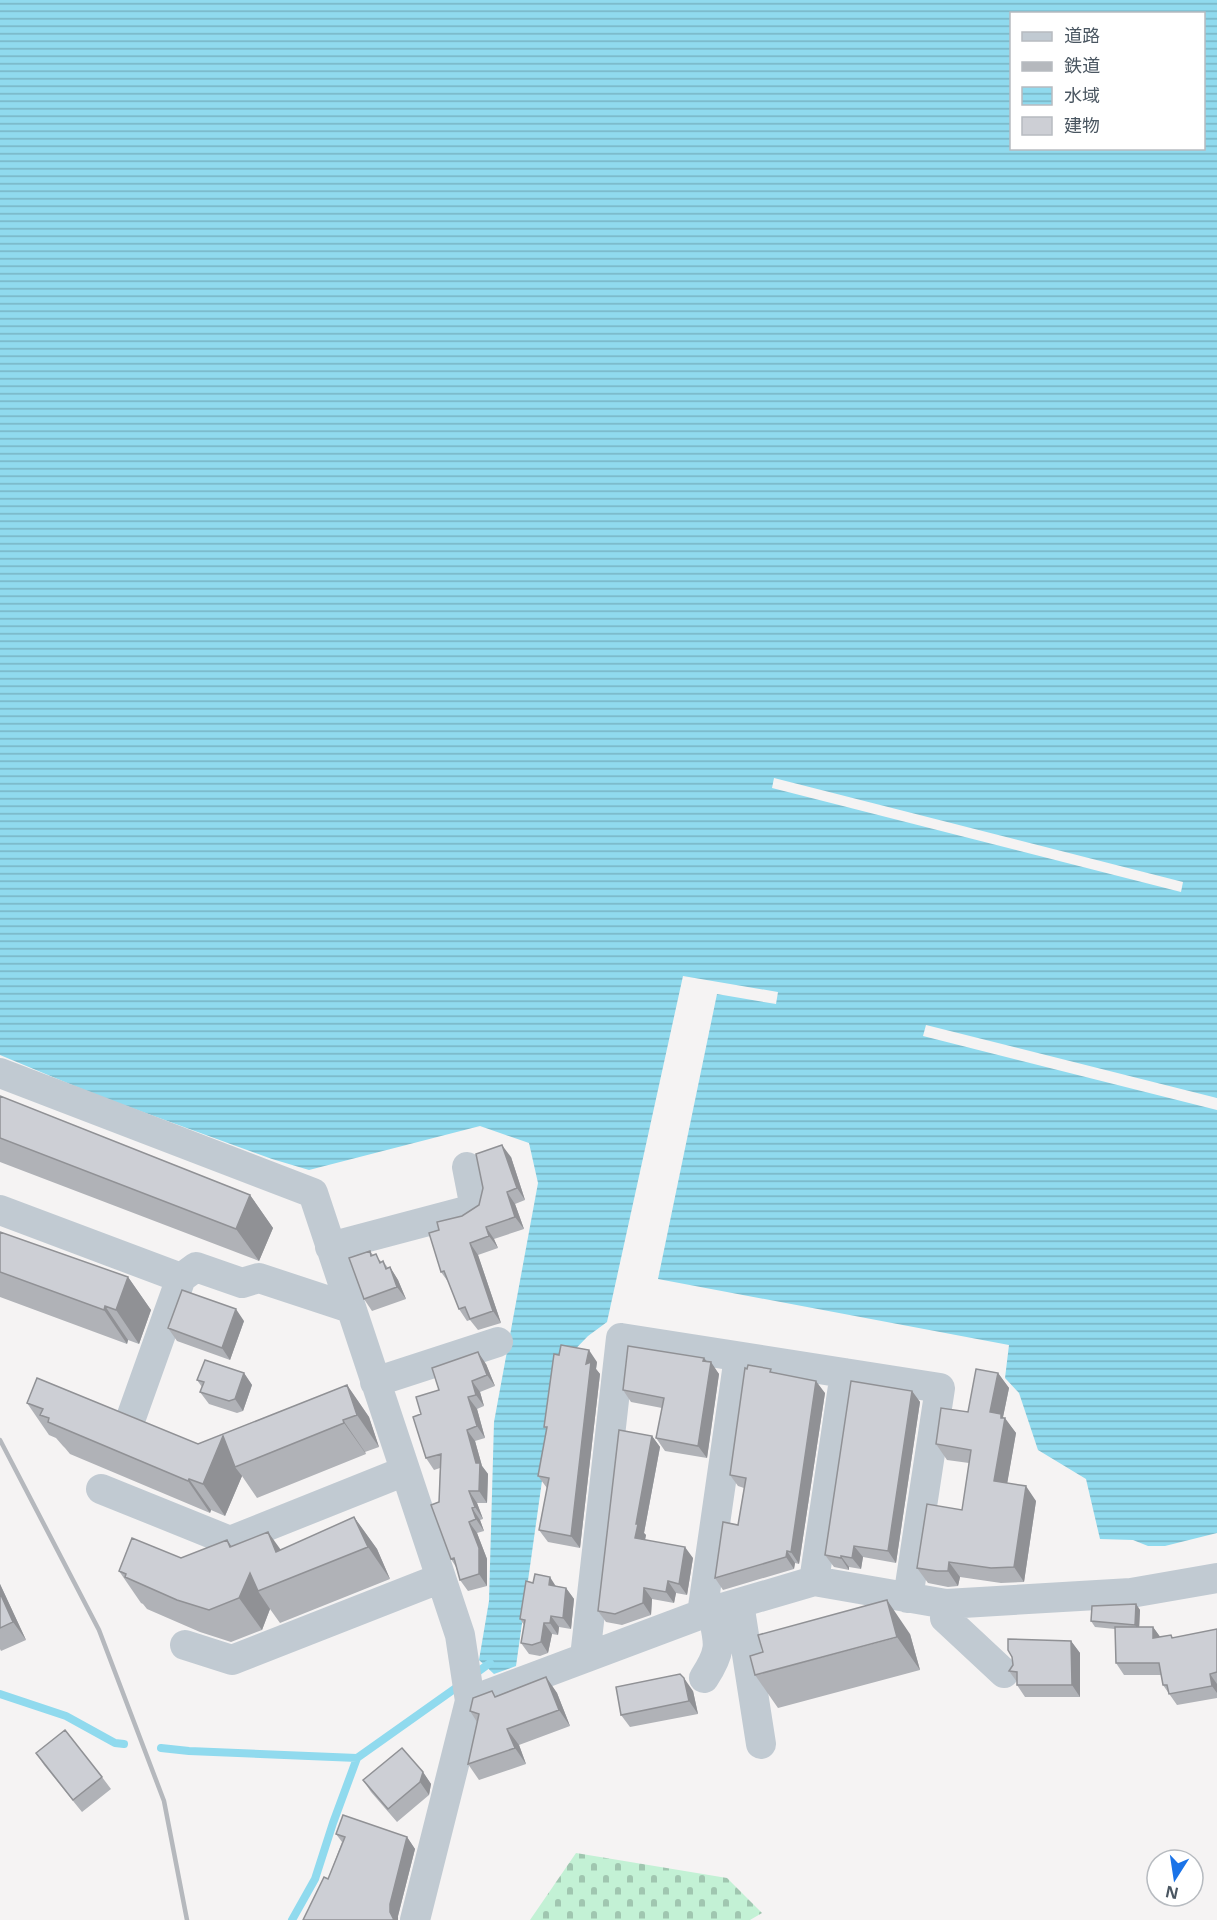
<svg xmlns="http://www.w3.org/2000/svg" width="1217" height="1920" viewBox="0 0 1217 1920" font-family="'Noto Sans','Noto Sans JP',sans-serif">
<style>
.cemetery{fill:url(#cemetery-stones)}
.water{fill:url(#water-rules);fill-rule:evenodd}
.pier{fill:#f5f3f3}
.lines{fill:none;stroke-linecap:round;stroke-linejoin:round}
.stream{stroke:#90daee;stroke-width:8}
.minor{stroke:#c1cad2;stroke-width:30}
.rail{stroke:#b5b8bd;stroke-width:4.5}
.wall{fill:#b0b2b7}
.shaded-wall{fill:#909195}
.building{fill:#cdcfd5;stroke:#909195;stroke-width:1.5}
</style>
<defs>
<pattern id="cemetery-stones" width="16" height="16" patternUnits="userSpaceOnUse" patternTransform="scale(1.5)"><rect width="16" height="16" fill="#c3f1d5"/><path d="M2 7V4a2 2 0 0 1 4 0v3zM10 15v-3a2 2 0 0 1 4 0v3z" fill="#a0c6b0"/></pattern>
<pattern id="water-rules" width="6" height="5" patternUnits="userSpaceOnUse" patternTransform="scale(1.5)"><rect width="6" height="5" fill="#90daee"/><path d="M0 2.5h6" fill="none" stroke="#78b4c4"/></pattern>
</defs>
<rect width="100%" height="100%" fill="#f5f3f3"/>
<path class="cemetery" d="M576 1853 727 1878 762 1913 750 1920H530Z"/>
<path class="water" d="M0 0H1217V1098L926 1025 923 1036 1217 1110V1533L1165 1546H1148L1133 1540 1100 1539 1086 1479 1038 1450 1019 1393 1005 1378 1009 1345 658 1279 717 994 776 1004 778 992 683 976 607 1322 588 1336 558 1367 516 1666 494 1674 479 1660 489 1601 494 1422 538 1183 529 1143 480 1126 309 1170 272 1159 96 1095 0 1055ZM1012 14H1204V148H1012Z"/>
<path class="pier" d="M774 778 1183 882 1181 892 772 788Z"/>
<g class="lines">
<path class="stream" d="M472 1676 490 1663
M0 1694 66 1716 115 1743 124 1744
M161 1748 189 1751 357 1758
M292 1920 315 1879 333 1823 357 1758 460 1685"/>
<path class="minor" d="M0 1073 313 1193 460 1635 470 1701 415 1920
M0 1210 181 1278 196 1267 242 1283 259 1278 350 1308
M330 1247 466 1211 474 1203 467 1167
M375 1382 498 1342
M132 1415 181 1278
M101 1489 230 1541 405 1471
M814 1581 845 1373
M739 1603 761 1744
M946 1604 945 1618 1004 1673
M702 1614 739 1357
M185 1645 232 1660 441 1578
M585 1657 621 1338 940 1388 908 1598
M704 1678C723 1649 719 1643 712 1611
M470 1701 702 1614 814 1581 946 1604 1131 1593 1217 1578"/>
<path class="rail" d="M0 1440 99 1630 164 1801 187 1920"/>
</g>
<path class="wall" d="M0 1096 250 1195 273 1228 259 1261 0 1162Z
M511 1157 525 1200 515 1204 524 1229 494 1239 498 1248 478 1255 501 1323 478 1330 470 1320 467 1321 459 1309 449 1283 441 1272 439 1230 479 1205Z
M0 1232 128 1277 151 1310 139 1344 128 1340 127 1344 0 1297Z
M370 1251 373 1255 382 1262 383 1261 388 1268 390 1267 398 1280 406 1299 372 1311 364 1299Z
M244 1321 230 1360 177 1341 168 1328Z
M704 1358 719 1374 707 1458 665 1451 656 1438 662 1408 631 1402 623 1390Z
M597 1362 596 1369 600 1374 580 1548 548 1542 539 1530 547 1488 538 1476 547 1430 544 1427Z
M486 1364 495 1386 480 1392 484 1406 477 1409 485 1438 475 1441 482 1466 488 1474 487 1503H477L483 1519 480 1520 484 1531 477 1533 487 1559V1586L468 1591 460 1580 456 1567 451 1559 439 1502 440 1468 434 1470 426 1458 421 1414 439 1390Z
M773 1372 825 1393 799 1564 795 1563 794 1569 723 1590 715 1578 738 1525 744 1488 738 1486 730 1475Z
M244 1373 252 1385 243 1411 237 1413 209 1404 200 1392 202 1387 197 1380Z
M998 1373 1009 1388 1003 1417 1016 1433 1007 1483 1036 1501 1024 1582 1001 1583 960 1577 958 1586 948 1587 928 1583 917 1568 962 1510 969 1463 947 1460 936 1444 968 1412Z
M347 1385 369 1417 379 1447 365 1452 366 1454 257 1498 242 1476 225 1516 211 1510 210 1513 70 1454 65 1448 63 1446 56 1438 49 1435 27 1403 198 1444Z
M912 1391 920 1402 896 1563 863 1557 861 1569 849 1567V1570L834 1567 825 1555Z
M652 1436 660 1447 644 1533 646 1535 645 1540 693 1558 687 1595 676 1593 674 1603 652 1599 651 1615 622 1625 606 1622 598 1611Z
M354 1517 377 1549 390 1579 280 1623 270 1609 262 1630 231 1642 200 1632 147 1609 143 1604 141 1603 119 1571 181 1558 227 1540 232 1547 281 1550Z
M0 1584 26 1640 1 1651 0 1649Z
M556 1586 566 1588 574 1599 571 1629 559 1627 558 1635 552 1634 548 1653 540 1656 529 1654 521 1643 524 1625 520 1619Z
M1136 1604 1140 1610 1139 1627H1153L1160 1637 1171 1635 1173 1638 1217 1629V1698L1177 1705 1163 1685 1161 1675H1124L1116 1663 1115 1629 1095 1627 1091 1621Z
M910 1634 920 1670 778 1708 755 1675Z
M1071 1641 1080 1653V1697H1025L1017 1685V1682L1009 1671Z
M546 1677 557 1693 570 1726 519 1745 526 1764 479 1780 468 1764 477 1722 470 1711 496 1696Z
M693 1691 698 1714 630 1727 621 1715Z
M36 1753 102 1777 111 1789 82 1812 44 1765Z
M423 1772 431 1784 429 1795 397 1822 371 1792 363 1780Z
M336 1834 407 1837 415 1849 398 1916 328 1879 342 1842Z"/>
<path class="shaded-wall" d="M502 1145 511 1157 525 1200 517 1188Z
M507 1192 515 1204 524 1229 515 1217Z
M250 1195 273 1228 259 1261 236 1229Z
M486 1227 494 1239 498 1248 489 1236Z
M470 1243 478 1255 501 1323 493 1311Z
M390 1267 398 1280 406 1299 397 1287Z
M128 1277 151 1310 139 1344 116 1310Z
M105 1306 128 1340 127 1344 104 1310Z
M236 1309 244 1321 230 1360 222 1348Z
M589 1350 597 1362 596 1369 600 1374 580 1548 571 1536 586 1364Z
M478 1352 486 1364 495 1386 487 1375Z
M704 1358 710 1366 711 1362 719 1374 707 1458 698 1446Z
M244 1373 252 1385 243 1411 235 1399Z
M998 1373 1009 1388 1003 1417 1005 1420V1418L1016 1433 1005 1496 994 1481 990 1412Z
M472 1381 480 1392 484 1406 476 1395Z
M816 1381 825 1393 799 1564 791 1552Z
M347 1385 369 1417 379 1447 357 1415Z
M912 1391 920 1402 896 1563 888 1551Z
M468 1397 477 1409 485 1438 477 1426Z
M343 1420 365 1452 366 1454 344 1423Z
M467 1430 475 1441 482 1466 488 1474 487 1503 479 1491 476 1463Z
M223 1436 235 1467 242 1476 225 1516 203 1484Z
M652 1436 660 1447 644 1533 646 1535 643 1549 635 1538 636 1524Z
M189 1479 211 1510 210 1513 188 1481Z
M1026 1486 1036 1501 1024 1582 1014 1567Z
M469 1491 477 1503 483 1519 475 1507Z
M472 1508 480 1520 484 1531 476 1519Z
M354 1517 377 1549 390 1579 368 1547Z
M469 1522 477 1533 487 1559V1586L479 1574Z
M268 1532 291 1564 276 1552Z
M227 1540 261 1589 258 1591 270 1609 262 1630 239 1598 230 1547Z
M854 1546 863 1557 861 1569 852 1558Z
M685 1547 693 1558 687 1595 679 1584Z
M787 1551 795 1563 794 1569 786 1557Z
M841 1556 849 1567V1570L841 1558Z
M949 1562 960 1577 958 1586 948 1571Z
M550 1577 557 1588 549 1585Z
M668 1581 676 1593 674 1603 666 1592Z
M0 1584 26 1640 13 1622 0 1593Z
M566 1588 574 1599 571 1629 563 1618Z
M644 1588 652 1599 651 1615 643 1603Z
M887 1600 910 1634 920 1670 897 1637Z
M1136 1604 1140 1610 1139 1631 1135 1625Z
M551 1616 559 1627 558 1635 550 1623Z
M544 1623 552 1634 548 1653 541 1642Z
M1153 1627 1161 1638H1153Z
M1071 1641 1080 1653V1697L1072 1685Z
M1210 1674 1217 1684V1693L1212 1686Z
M546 1677 557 1693 570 1726 559 1710Z
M684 1678 693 1691 698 1714 689 1701Z
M507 1729 519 1745 526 1764 515 1748Z
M423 1772 431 1784 429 1795 420 1782Z
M407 1837 415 1849 398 1916V1920H394L390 1912V1904Z"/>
<path class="building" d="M0 1096 250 1195 236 1229 0 1138Z
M502 1145 517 1188 507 1192 515 1217 486 1227 489 1236 470 1243 493 1311 470 1319 465 1307 459 1309 444 1271 441 1272 429 1233 439 1230 437 1222 462 1216 479 1205 483 1188 476 1154Z
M0 1232 128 1277 116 1310 105 1306 104 1310 0 1272Z
M370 1251 371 1256 376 1254 380 1263 383 1261 386 1269 390 1267 397 1287 364 1299 349 1258Z
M182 1290 236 1309 222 1348 168 1328Z
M561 1345 589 1350 586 1364 591 1362 571 1536 539 1530 549 1478 538 1476 547 1427H544L554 1354 559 1355Z
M628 1346 704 1358 703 1361 711 1362 698 1446 656 1438 664 1398 623 1390Z
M478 1352 487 1375 472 1381 476 1395 468 1397 477 1426 467 1430 476 1463H480L479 1491H469L475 1507 472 1508 476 1519 469 1522 479 1548V1574L460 1580 454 1558 451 1559 431 1505 439 1502 441 1454 426 1458 413 1417 421 1414 416 1397 439 1390 432 1368Z
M205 1360 244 1373 235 1399 229 1401 200 1392 204 1382 197 1380Z
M748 1365 771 1369 770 1372 816 1381 791 1552 787 1551 786 1557 715 1578 723 1522 738 1525 746 1478 730 1475 745 1368 747 1369Z
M976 1369 998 1373 990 1412 1001 1414V1418H1005L994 1481 1026 1486 1014 1567 991 1568 949 1562 948 1571H937L917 1568 927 1504 962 1510 971 1450 936 1444 941 1408 968 1412Z
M37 1378 198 1444 347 1385 357 1415 343 1420 344 1423 235 1467 223 1436 203 1484 189 1479 188 1481 48 1422 49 1418 40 1415 43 1409 27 1403Z
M851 1381 912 1391 888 1551 854 1546 852 1558 841 1556V1558L825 1555Z
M619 1430 652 1436 636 1524H638L635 1538 685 1547 679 1584 668 1581 666 1592 644 1588 643 1603 615 1614 598 1611Z
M354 1517 368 1547 258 1591 250 1573 239 1598 209 1610 177 1600 125 1577 126 1574 119 1571 132 1538 181 1558 227 1540 230 1547 268 1532 276 1552Z
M535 1574 550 1577 549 1585 566 1588 563 1618 551 1616 550 1623H544L541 1642 532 1645 521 1643 525 1620 520 1619 526 1581 533 1583Z
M0 1593 13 1622 0 1628Z
M887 1600 897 1637 755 1675 750 1656 763 1652 758 1635Z
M1136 1604 1135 1625 1091 1621 1092 1606Z
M1115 1627H1153V1638L1171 1635 1172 1638 1217 1629V1672L1210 1674 1212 1686 1169 1694 1167 1685H1163L1159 1663H1116Z
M1008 1639 1071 1641 1072 1685H1017V1672L1009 1671 1013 1665 1012 1657 1008 1650Z
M680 1674 684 1678 689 1701 621 1715 616 1687Z
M546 1677 559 1710 507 1729 515 1748 468 1764 479 1714 470 1711 473 1698 492 1691 495 1697Z
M65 1730 102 1777 73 1800 36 1753Z
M402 1748 423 1772 420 1782 388 1809 363 1780Z
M343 1815 407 1837 390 1904V1912L394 1920H303L324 1877 328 1879 345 1837 336 1834Z"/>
<rect x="1010" y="12" width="195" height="138" fill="#ffffff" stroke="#b7bbc0" stroke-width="1.5"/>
<rect x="1022" y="32" width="30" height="9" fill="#c1cad2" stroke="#b7bbc0" stroke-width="1.5"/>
<text x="1064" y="42" font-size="18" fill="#4a5661">道路</text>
<rect x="1022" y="62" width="30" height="9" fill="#b5b8bd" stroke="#b7bbc0" stroke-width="1.5"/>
<text x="1064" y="72" font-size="18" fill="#4a5661">鉄道</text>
<rect x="1022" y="87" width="30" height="18" fill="url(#water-rules)" stroke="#b7bbc0" stroke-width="1.5"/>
<text x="1064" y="102" font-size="18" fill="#4a5661">水域</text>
<rect x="1022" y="117" width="30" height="18" fill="#cdcfd5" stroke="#b7bbc0" stroke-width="1.5"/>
<text x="1064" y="132" font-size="18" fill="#4a5661">建物</text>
<g transform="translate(1175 1878) rotate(192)"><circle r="28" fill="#ffffff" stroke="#b7bbc0" stroke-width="1.5"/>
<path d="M0-4.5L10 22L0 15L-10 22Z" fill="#1a73e8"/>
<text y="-9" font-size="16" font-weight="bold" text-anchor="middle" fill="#4a5661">N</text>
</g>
</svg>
